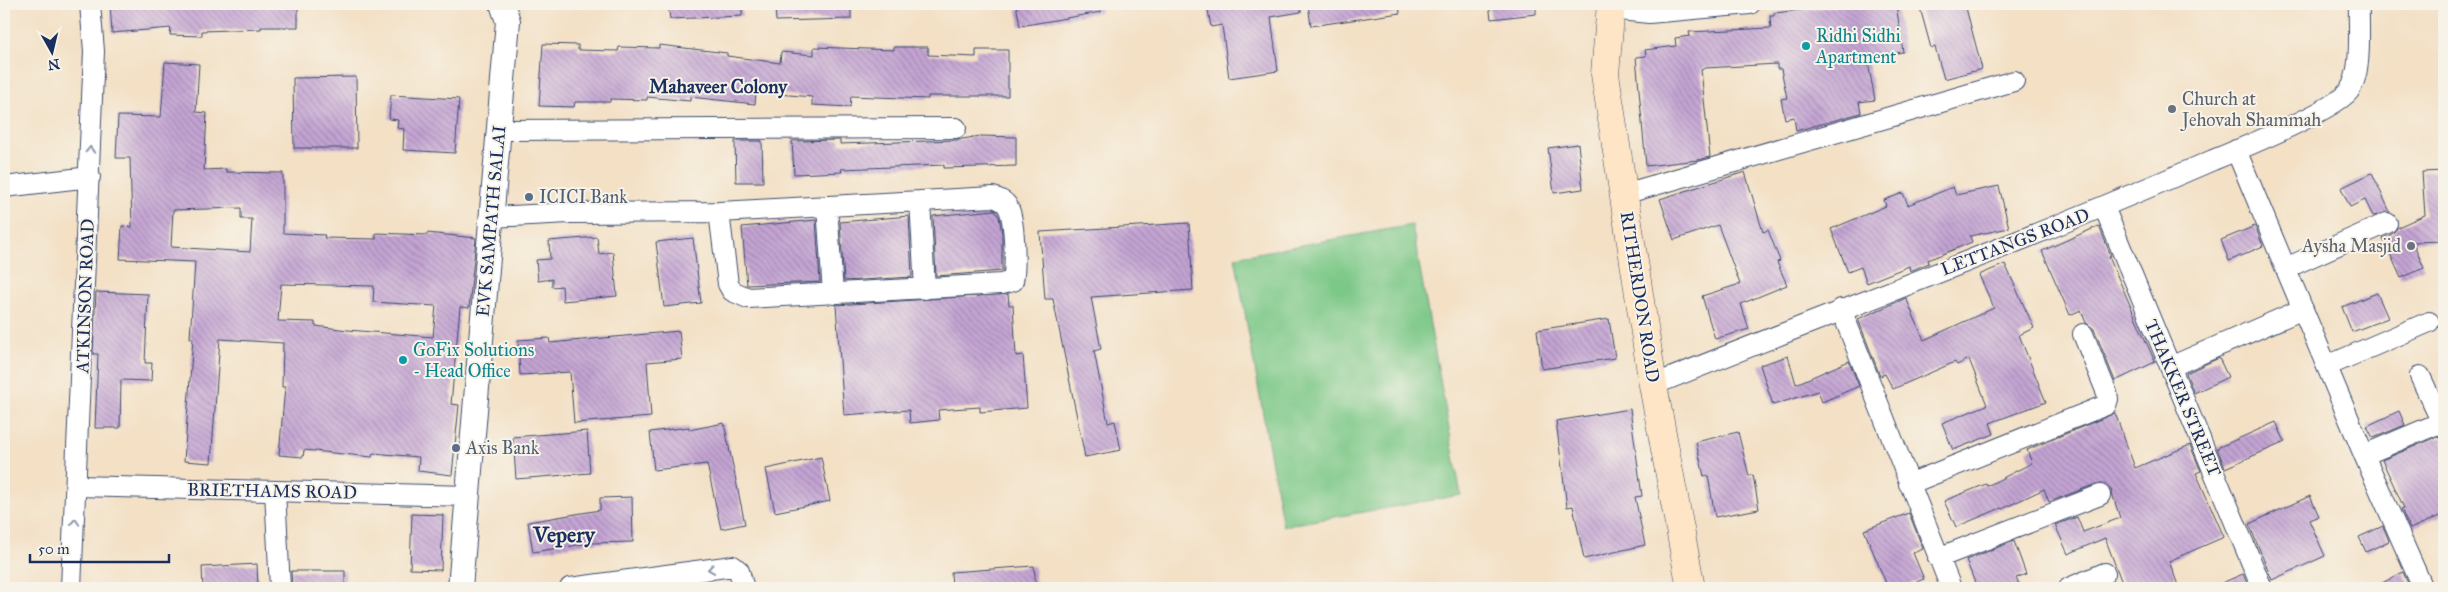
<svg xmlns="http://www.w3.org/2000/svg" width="2448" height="592" viewBox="0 0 2448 592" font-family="'IM FELL Great Primer',serif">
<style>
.grass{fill:#7bc887;stroke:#4b7c72}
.building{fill:url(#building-back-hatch);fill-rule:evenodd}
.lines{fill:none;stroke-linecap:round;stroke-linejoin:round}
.minor-casing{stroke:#3b4a6d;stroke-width:22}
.tertiary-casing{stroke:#3b4a6d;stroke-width:26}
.secondary-casing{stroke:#3b4a6d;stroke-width:29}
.minor{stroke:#fff;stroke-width:20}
.tertiary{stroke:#fff;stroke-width:24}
.secondary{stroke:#fde5c5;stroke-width:28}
.oneway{stroke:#8d97ae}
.culture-dot{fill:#0f9aa8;stroke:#f7f3e8;stroke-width:2}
.worship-dot{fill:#6b7280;stroke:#f7f3e8;stroke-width:2}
.service-dot{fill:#5c6f8a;stroke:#f7f3e8;stroke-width:2}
.labels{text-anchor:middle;stroke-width:4;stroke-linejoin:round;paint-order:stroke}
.culture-label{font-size:18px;fill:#0d838f;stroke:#f7f3e8;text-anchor:start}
.worship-label{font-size:18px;fill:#5b616d;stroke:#f7f3e8;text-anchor:start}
.service-label{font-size:18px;fill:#4e5e75;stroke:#f7f3e8;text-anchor:start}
.street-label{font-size:18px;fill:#1b2f5e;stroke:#f7f3e8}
.neighbourhood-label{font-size:19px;font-weight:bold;fill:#1b2f5e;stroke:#f7f3e8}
.district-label{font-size:22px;font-weight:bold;fill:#1b2f5e;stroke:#f7f3e8}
</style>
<defs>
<pattern id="building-back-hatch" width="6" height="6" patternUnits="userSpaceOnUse" patternTransform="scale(1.25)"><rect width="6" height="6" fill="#c4a4d3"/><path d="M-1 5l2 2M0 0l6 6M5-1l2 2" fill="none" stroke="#9e86ae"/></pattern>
</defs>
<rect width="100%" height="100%" fill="#f7f3e8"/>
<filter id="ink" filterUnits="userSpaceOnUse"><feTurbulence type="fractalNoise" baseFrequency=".02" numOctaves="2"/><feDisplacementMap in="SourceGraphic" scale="10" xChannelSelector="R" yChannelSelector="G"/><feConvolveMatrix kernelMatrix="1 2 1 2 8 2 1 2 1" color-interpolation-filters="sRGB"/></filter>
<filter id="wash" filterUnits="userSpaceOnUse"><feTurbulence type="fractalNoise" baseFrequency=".0096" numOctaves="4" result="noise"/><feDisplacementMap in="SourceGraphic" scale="20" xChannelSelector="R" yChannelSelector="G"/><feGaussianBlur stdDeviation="1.12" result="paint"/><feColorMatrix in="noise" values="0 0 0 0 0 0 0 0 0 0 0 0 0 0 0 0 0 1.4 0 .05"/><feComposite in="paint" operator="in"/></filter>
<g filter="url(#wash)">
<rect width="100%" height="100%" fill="#f3e0c5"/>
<path class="grass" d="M1412 225 1461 495 1283 526 1235 257Z"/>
<g id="blocks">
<path class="building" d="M110 4H298V27H261V29L202 31V36L170 35 171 28 112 33Z
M668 4H742V16L670 19Z
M775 4H851V19L776 21Z
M1016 4H1101V12L1020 26Z
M1207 4H1300L1301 12 1271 17 1278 71 1229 78 1222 25 1211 27Z
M1308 4H1399L1400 13 1311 26Z
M1489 4H1536V14L1491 19Z
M1854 4H1896L1903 52 1867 57 1875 100 1859 102 1861 113 1796 131 1794 117 1785 119 1781 99 1787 98 1781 69H1777V64L1705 68 1701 70 1710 157 1698 160 1646 166 1636 57 1646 56 1645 50 1676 46 1675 38 1690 36 1689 32 1771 28 1770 16H1774V13Z
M1919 4H1965L1982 69 1944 79 1935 47 1931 48Z
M543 44 578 45V50L618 51 619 47 659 48V45L727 53V56L780 63 781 52 814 55V47L894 50V47H928V55L976 57V50H1008V96H928V99L851 96 850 107 812 105V97L756 92 755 104 690 97V101L647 97V100L610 99V102H575L574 107 539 106Z
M165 62 199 64 196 112 207 113 204 170 226 169V172L283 173V233L325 235 324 238 376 239V233L427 235V233L476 238 469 308 460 307 451 404 459 405 452 475 418 471 419 457 373 453 372 457 304 450 303 457 279 455 285 387H282L283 343 220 339 211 463 184 461 193 338H190L195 262 120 259 122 226 132 227 130 158H116L118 116 161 117ZM241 208V219H252L250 252 171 247 173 210ZM281 284 374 286 373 302 436 306 433 337 348 330 315 326V322L278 321Z
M356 77 357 148H294L293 78Z
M391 95 459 99 455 153 403 150 404 129 397 128 398 120 389 119Z
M981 136 1016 137V166L944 168V165L841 169 842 172 794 174 792 141 840 140V144L956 140Z
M735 141H762L763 182H736Z
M1578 144 1583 189 1554 193 1548 148Z
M2444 171V241L2413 242 2424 268 2401 278 2383 238 2392 234 2398 227 2425 215 2422 172Z
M1745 172 1763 232 1768 230 1780 261 1777 262 1787 285 1741 304 1749 329 1715 339 1702 296 1740 284 1718 225 1674 240 1660 199Z
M2372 173 2390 212 2373 216 2365 200 2350 207 2341 188Z
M1999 186 2009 228 1970 236 1972 242 1928 260 1929 263 1910 271 1909 266 1867 283 1861 267 1848 272 1831 229 1886 206 1884 200 1903 193 1908 205 1953 187 1956 195Z
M995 210 999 217 1002 233V271L936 276 933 216Z
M909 216 912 277 844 281 840 222Z
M816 220 820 282 747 285 742 227Z
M1189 223 1193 290 1091 297 1101 349 1094 351 1108 423 1115 421 1121 450 1085 457 1053 299H1045L1040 232Z
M2099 226 2111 256 2109 257 2155 362 2115 381 2094 329 2086 323 2081 310 2070 315 2042 251Z
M2255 226 2263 246 2229 261 2221 240Z
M597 237 599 254 613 252 617 296 563 301 562 286 552 287V279L538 281 536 260 550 259 549 241Z
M693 238 701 303 664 307 656 242Z
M2005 264 2034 328 2019 335 2046 402 1990 423 1994 434 1953 450 1942 423 1987 405 1969 359 1957 365 1955 362 1893 389 1885 374 1880 376 1858 319 1906 298 1924 340 1994 308 1979 275Z
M96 292 148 294 145 363H152L151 381 121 380 120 428H95L98 354H93Z
M2377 293 2388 318 2352 332 2342 307Z
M1008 294 1009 305H1013L1016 356 1023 355 1027 408 980 412V407L938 410 939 420 910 423 909 410 844 415 836 305Z
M1609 319 1615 358 1542 369 1537 330Z
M679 331 682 359 647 362 651 417 574 423 570 372 520 375 518 340 549 338 550 343Z
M1788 356 1796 384 1849 361 1859 386 1822 402 1818 391 1773 405 1760 365Z
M2219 358 2228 377 2194 393 2186 373Z
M1630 409 1642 496 1635 497 1645 545 1584 559 1573 506 1567 507 1556 421Z
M2399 411 2405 425 2373 438 2367 426Z
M2115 413 2135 468 2190 445 2201 471 2196 473 2224 537 2169 561 2179 588H2124L2105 538 2068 554 2055 525 2077 517 2083 532 2120 518 2111 490 2105 483 2096 484 2049 502 2044 489 2002 509 2001 508 1956 527 1944 501 1986 484 1987 486 2032 463 2027 450Z
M2276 422 2285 442 2225 468 2217 448Z
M724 423 745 524 721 529 707 464 654 470 650 432 689 427V430Z
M587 431 590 473 516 479 513 437Z
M1738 432 1749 476 1753 475 1759 509 1715 517 1708 475 1704 476 1696 442Z
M2437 437 2444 439V514L2410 529 2401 509 2404 508 2382 460Z
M821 457 830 501 775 512 766 469Z
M2310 496 2319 516 2309 520 2325 556 2272 580 2249 524Z
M632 497 633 542 591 543 533 552 528 522 600 510V498Z
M1909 513 1923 549 1913 553 1924 579 1900 588H1888L1864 530Z
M412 514 443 515 441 570 410 569Z
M2383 526 2389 541 2366 552 2359 537Z
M2014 541 2026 574 2016 578 2021 588H1977L1966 560Z
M257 564 258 588H203L202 567Z
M1034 566 1036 588H952L951 572Z
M291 571H345V588H292Z
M2403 572 2410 588H2373Z
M2243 574 2249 588H2210Z"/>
</g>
</g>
<g filter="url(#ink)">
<use href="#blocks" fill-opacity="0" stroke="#3b4a6d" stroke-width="1"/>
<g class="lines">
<g class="minor-casing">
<path id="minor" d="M1610 9 1649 13 1750 4
M498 130 956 128
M2236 150 2364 455 2423 588
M4 187 90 177
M1624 194 2014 81
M920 201 925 289
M827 206 833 294
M2104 207 2262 588
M491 217 569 213 719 212 728 284 732 291 748 298 1001 284 1013 281C1016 266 1015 220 1008 207 1005 201 999 199 993 197L719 212
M2286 268 2387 223
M1841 309 1951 588
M2327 366 2429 322
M2170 367 2303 309
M2420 376 2444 427
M1653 385C1840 310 2029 240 2213 160 2240 149 2333 111 2349 91 2363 72 2358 28 2359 4
M2364 455 2442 422
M1909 484 2106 405 2108 399 2107 393 2083 334
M77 486 468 496
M275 491 280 588
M1938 558 2100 495
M71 588 94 51 90 4
M570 588 733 566 739 571 744 588
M2069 588 2105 573"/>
</g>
<g class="tertiary-casing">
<path id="tertiary" d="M460 588 508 21 502 4"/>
</g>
<g class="secondary-casing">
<path id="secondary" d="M1611 4 1605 74 1653 385 1691 588"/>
</g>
<use href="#minor" class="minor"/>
<use href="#tertiary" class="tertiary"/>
<use href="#secondary" class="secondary"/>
</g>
<defs><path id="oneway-chevron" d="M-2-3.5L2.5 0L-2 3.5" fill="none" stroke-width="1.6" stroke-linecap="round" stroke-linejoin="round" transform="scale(1.25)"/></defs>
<g class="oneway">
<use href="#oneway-chevron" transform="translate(90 150) rotate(-88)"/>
<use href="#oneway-chevron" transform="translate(75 522) rotate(-87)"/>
<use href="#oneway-chevron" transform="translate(711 569) rotate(172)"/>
</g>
</g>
<g class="culture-dot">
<circle cx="1806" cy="46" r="5"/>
<circle cx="403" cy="360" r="5"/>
</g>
<g class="worship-dot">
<circle cx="2172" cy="109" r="5"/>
<circle cx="2411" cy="246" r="5"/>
</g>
<g class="service-dot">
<circle cx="529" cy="197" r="5"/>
<circle cx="456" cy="448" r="5"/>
</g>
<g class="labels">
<g class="culture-label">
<text x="1816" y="42">Ridhi Sidhi<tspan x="1816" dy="21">Apartment</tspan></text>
<text x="413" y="356">GoFix Solutions<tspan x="413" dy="21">- Head Office</tspan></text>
</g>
<g class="worship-label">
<text x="2182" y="105">Church at<tspan x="2182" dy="21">Jehovah Shammah</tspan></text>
<text x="2401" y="252" text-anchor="end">Aysha Masjid</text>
</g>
<g class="service-label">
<text x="539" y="203">ICICI Bank</text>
<text x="466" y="454">Axis Bank</text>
</g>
<g class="street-label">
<text transform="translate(491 221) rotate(-85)" y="6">EVK SAMPATH SALAI</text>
<text transform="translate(2015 242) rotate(-21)" y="6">LETTANGS ROAD</text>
<text transform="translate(85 296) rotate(-88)" y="6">ATKINSON ROAD</text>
<text transform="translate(1640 297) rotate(81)" y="6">RITHERDON ROAD</text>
<text transform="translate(2183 398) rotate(67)" y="6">THAKKER STREET</text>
<text transform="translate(272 491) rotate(1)" y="6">BRIETHAMS ROAD</text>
</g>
<g class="neighbourhood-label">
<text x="718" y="93">Mahaveer Colony</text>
</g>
<g class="district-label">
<text x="564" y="542">Vepery</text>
</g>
</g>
<rect width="2448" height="592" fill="none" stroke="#f7f3e8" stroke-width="20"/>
<g transform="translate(52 52) rotate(172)" stroke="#f7f3e8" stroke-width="4" paint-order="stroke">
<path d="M0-4L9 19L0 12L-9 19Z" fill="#1b2f5e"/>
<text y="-8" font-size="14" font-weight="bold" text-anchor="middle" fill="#1b2f5e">N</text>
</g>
<path d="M30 554v8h139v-8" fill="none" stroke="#1b2f5e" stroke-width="2.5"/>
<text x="38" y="554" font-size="15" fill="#1b2f5e" stroke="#f7f3e8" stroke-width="4" paint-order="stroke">50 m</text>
</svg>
